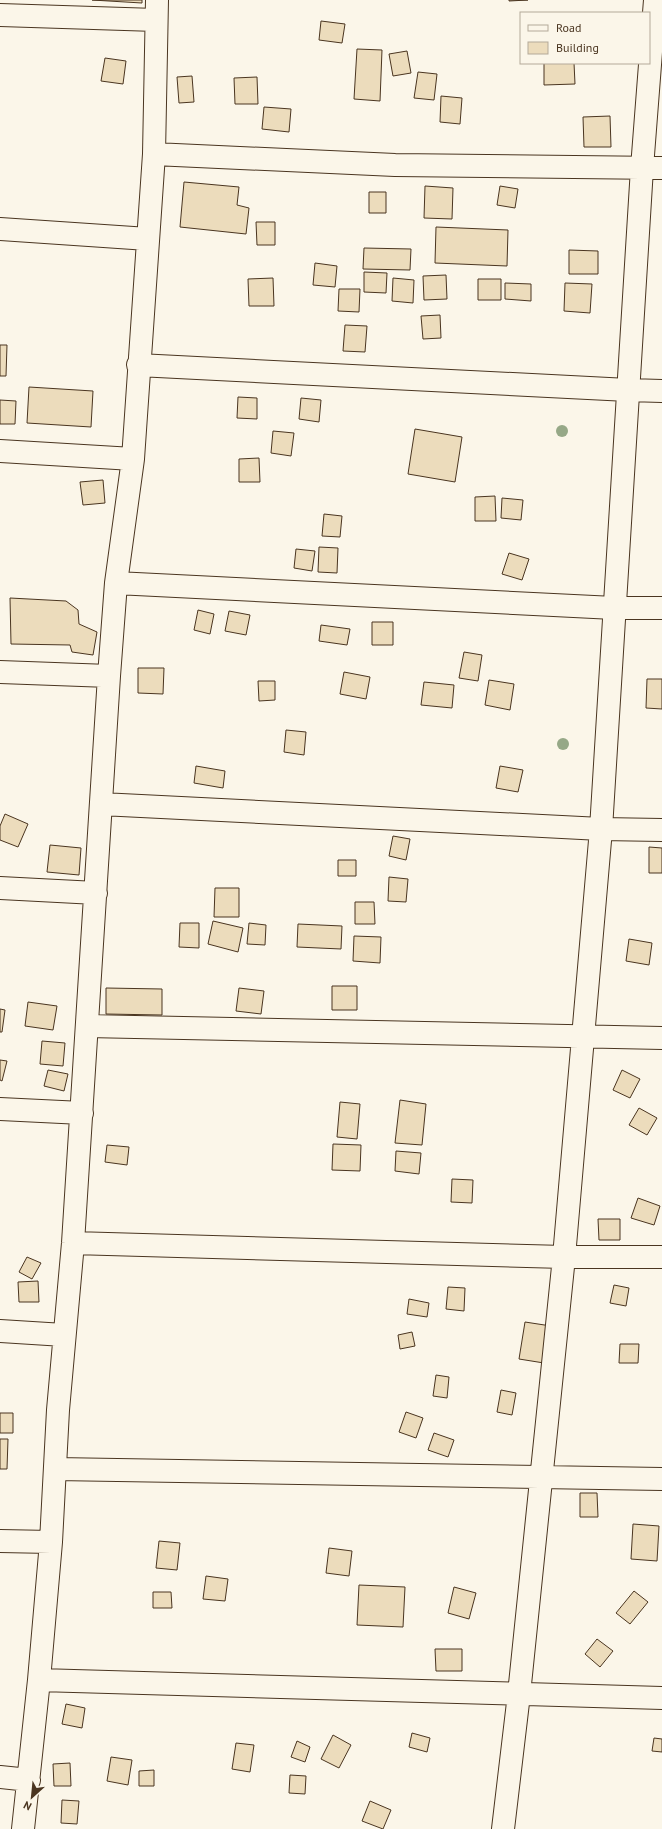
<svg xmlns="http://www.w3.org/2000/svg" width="662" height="1829" viewBox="0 0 662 1829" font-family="'PT Sans',sans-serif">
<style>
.building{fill:#ecdcbc;stroke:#4a3520}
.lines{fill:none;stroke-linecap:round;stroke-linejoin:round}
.minor-casing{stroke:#4a3520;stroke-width:24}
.minor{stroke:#fbf6e9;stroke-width:22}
.tree{fill:#96a887}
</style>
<rect width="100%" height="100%" fill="#fbf6e9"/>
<path class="building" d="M92 0H142V3Z
M509 0H528L509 1Z
M321 21 345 24 342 43 319 40Z
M357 49 382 50 380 101 354 99Z
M407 51 411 73 393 76 389 54Z
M105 58 126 61 123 84 101 81Z
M544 63H574L575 84 544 85Z
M418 72 437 74 434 100 414 98Z
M192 76 194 102 179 103 177 77Z
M257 77 258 104H235L234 78Z
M441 96 462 98 460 124 440 122Z
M264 107 291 109 289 132 262 129Z
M610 116 611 147H584L583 117Z
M184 182 239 187 237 205 249 208 246 234 180 227Z
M425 186 453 188 452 219 424 218Z
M500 186 518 189 515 208 497 205Z
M369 192H386V213H369Z
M256 222H275V245H257Z
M436 227 508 230 507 266 435 263Z
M364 248 411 249 410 270 363 269Z
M569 250 598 251V274H569Z
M315 263 337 266 335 287 313 285Z
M364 272 387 273 386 293 364 292Z
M446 275 447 299 424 300 423 276Z
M273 278 274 306H249L248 279Z
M393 278 414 280 413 303 392 301Z
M478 279H501V300H478Z
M505 283 531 284V301L505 299Z
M565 283 592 284 590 313 564 311Z
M339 289H360L359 312 338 311Z
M440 315 441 338 423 339 421 316Z
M345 325 367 326 365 352 343 351Z
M0 345H7L6 376H0Z
M29 387 93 391 91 427 27 423Z
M238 397 257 398V419L237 418Z
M301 398 321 400 319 422 299 419Z
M0 400 16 401 15 424H0Z
M415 429 462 437 455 482 408 474Z
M273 431 294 433 291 456 271 453Z
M259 458 260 482H239V459Z
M103 480 105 503 83 505 80 482Z
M495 496 496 521H475V497Z
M502 498 523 500 521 520 501 518Z
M324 514 342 516 340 537 322 536Z
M319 547 338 548 337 573 318 572Z
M296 549 315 551 312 571 294 568Z
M509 553 529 559 522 580 502 574Z
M10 598 66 601 78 610 79 624 97 632 93 655 72 652 70 645 11 644Z
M198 610 214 614 210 634 194 630Z
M229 611 250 615 246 635 225 631Z
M372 622H393V645H372Z
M321 625 350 629 347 645 319 641Z
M464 652 482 655 478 681 459 678Z
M138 668H164L163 694 138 693Z
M344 672 370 677 366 699 340 694Z
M647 679H662V709L646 708Z
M489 680 514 684 510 710 485 705Z
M258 681H275V700L259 701Z
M424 682 454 685 452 708 421 705Z
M286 730 306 732 304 755 284 752Z
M196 766 225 771 223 788 194 783Z
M500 766 523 770 518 792 496 788Z
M5 814 28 824 18 847 0 840V826Z
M393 836 410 839 406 860 389 856Z
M50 845 81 848 79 875 47 872Z
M649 847 662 848V873H649Z
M338 860H356V876H338Z
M389 877 408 879 406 902 388 901Z
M215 888H239V917H214Z
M355 902H374L375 924H355Z
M213 921 243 928 238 952 208 944Z
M180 923H199V948L179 947Z
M249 923 266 925 265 945 247 944Z
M298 924 342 926 341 949 297 947Z
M354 936 381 937 380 963 353 961Z
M629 939 652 943 649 965 626 961Z
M332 986H357V1010H332Z
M106 988 162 989V1015L106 1014Z
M239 988 264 991 261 1014 236 1011Z
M28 1002 57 1006 53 1030 25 1026Z
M0 1009 5 1010 2 1032H0Z
M42 1041 65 1043 63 1066 40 1064Z
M0 1060 7 1061 2 1081 0 1080Z
M48 1070 68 1074 64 1091 44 1086Z
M622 1070 640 1079 630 1098 613 1090Z
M400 1100 426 1104 422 1145 395 1143Z
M340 1102 360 1104 357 1139 337 1137Z
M639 1108 657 1118 647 1135 629 1125Z
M333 1144 361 1145 360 1171 332 1170Z
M107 1145 129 1147 127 1165 105 1162Z
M396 1151 421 1153 419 1174 395 1171Z
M452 1179 473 1180 472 1203 451 1202Z
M638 1198 660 1206 654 1225 631 1218Z
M598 1219H620V1240H599Z
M27 1257 41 1263 32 1279 19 1272Z
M38 1281 39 1302H19L18 1282Z
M614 1285 629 1288 626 1306 610 1303Z
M448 1287 465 1288 464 1311 446 1309Z
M409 1299 429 1303 427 1317 407 1314Z
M525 1322 551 1326 544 1363 519 1359Z
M412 1332 415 1346 400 1349 398 1335Z
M620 1344H639L638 1363H619Z
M436 1375 449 1377 447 1398 433 1396Z
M501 1390 516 1393 512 1415 497 1412Z
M406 1412 423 1418 416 1438 399 1432Z
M0 1413H13V1433H0Z
M434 1433 454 1440 448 1457 428 1450Z
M0 1439H8L7 1469H0Z
M580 1493H597L598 1517H580Z
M633 1524 659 1526 657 1561 631 1559Z
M159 1541 180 1543 177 1570 156 1568Z
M329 1548 352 1551 349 1576 326 1573Z
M206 1576 228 1579 225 1601 203 1599Z
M359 1585 405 1587 403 1627 357 1625Z
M454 1587 476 1593 469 1619 448 1613Z
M634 1591 648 1602 630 1624 616 1613Z
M153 1592H171L172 1608H153Z
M597 1639 613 1651 600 1667 585 1654Z
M435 1649H462V1671H436Z
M66 1704 85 1708 82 1728 62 1724Z
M412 1733 430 1738 427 1752 409 1747Z
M333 1735 351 1745 339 1768 321 1759Z
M654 1738 662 1739V1752L652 1751Z
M297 1741 310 1747 305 1762 291 1757Z
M236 1743 254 1745 250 1772 232 1769Z
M111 1757 132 1760 128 1785 107 1781Z
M70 1763 71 1786H54L53 1764Z
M154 1770V1786H139V1771Z
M290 1775 306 1776 305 1794 289 1793Z
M62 1800 79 1801 77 1824 61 1823Z
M370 1801 391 1810 383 1829 362 1821Z"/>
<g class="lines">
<g class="minor-casing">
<path id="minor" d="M0 15 156 20
M154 154 395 165 662 168
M0 229 148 239
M138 365 628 390 662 391
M0 451 133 459
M116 583 614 608H662
M0 672 109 676
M101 804 601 829 662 830
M0 888 96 893
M87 1026 662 1038
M0 1109 82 1113
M73 1243 564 1257H662
M0 1331 64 1335
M56 1469 662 1479
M0 1541 51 1542
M39 1680 662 1698
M0 1777 29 1780
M23 1829 39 1680 51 1542 58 1410 73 1243 109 676 116 583 133 459 154 154 157 0
M503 1829 519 1694 564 1257 601 829 642 168 655 0"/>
</g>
<use href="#minor" class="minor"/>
</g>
<g class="tree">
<circle cx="562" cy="431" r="6"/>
<circle cx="563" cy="744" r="6"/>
</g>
<rect x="520" y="12" width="130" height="52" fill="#fbf6e9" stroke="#b4a999"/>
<rect x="528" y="25" width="20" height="6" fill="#fbf6e9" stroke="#b4a999"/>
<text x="556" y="32" font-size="12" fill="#4a3520">Road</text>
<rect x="528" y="42" width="20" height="12" fill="#ecdcbc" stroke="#b4a999"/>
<text x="556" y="52" font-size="12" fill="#4a3520">Building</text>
<g transform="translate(32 1797) rotate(207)" stroke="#fbf6e9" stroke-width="3" paint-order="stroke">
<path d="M0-3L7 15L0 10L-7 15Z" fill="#4a3520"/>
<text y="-6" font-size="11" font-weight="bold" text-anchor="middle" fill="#4a3520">N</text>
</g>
</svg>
